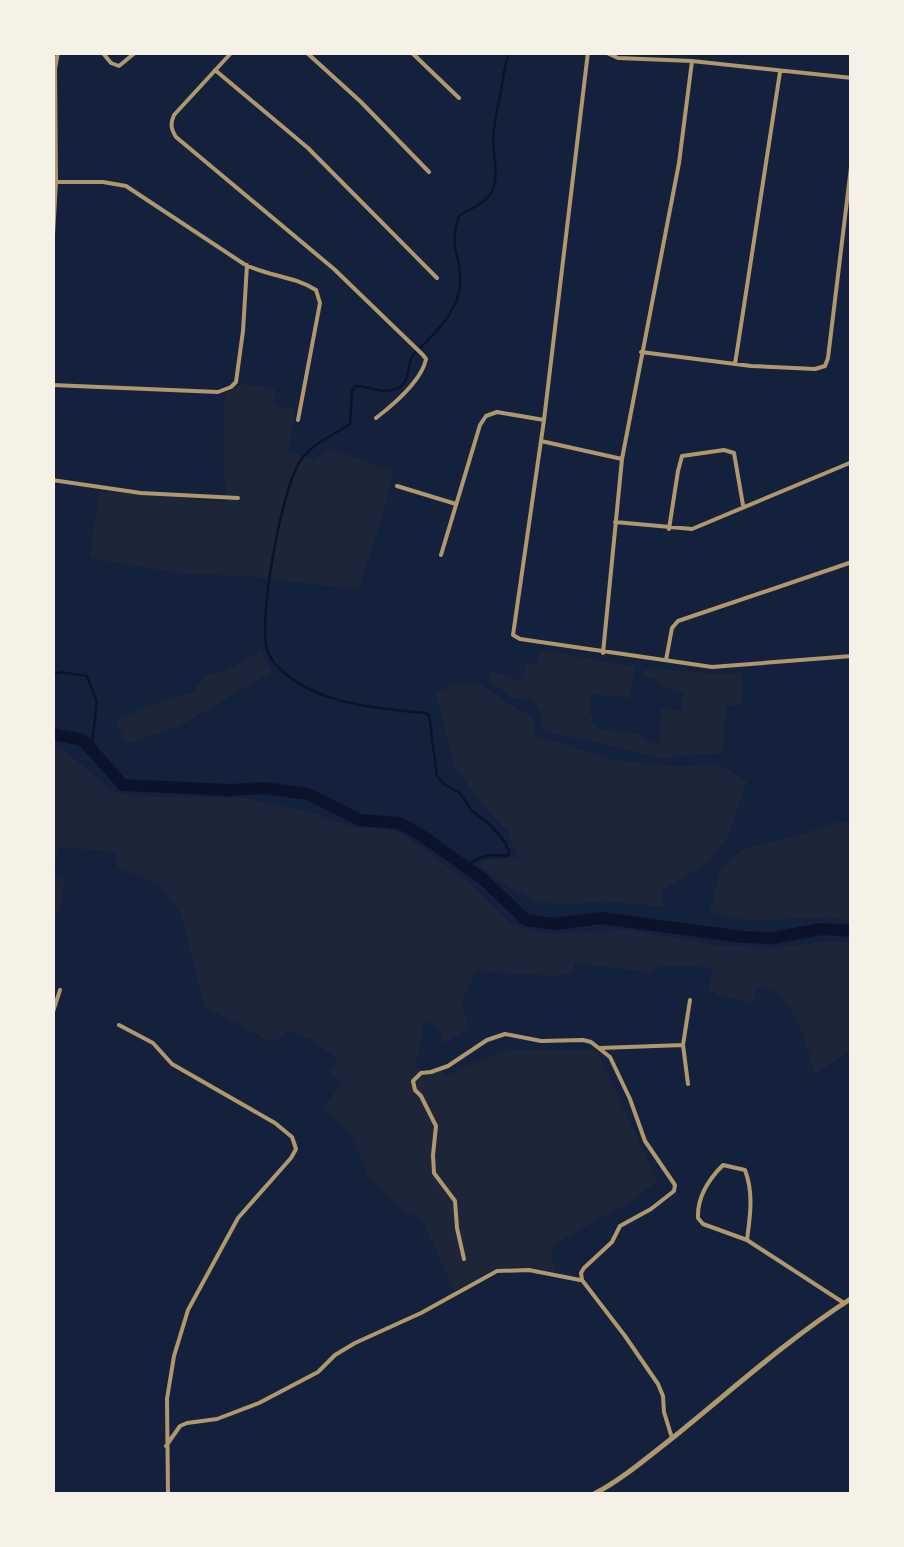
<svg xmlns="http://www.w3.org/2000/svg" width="904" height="1547" viewBox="0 0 904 1547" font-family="'DejaVu Sans',sans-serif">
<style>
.green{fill:#1d2539}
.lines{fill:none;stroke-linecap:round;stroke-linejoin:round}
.stream{stroke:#0b132b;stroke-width:2.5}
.river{stroke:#0b132b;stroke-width:12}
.minor{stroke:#b1986c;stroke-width:4}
.tertiary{stroke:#b1986c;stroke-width:5}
</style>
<rect width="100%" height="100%" fill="#14213d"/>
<path class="green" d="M242 384 275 388 273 404 295 410 288 451 314 460 330 448 393 472 381 522 358 590 256 577 177 573 90 558 99 491 226 502 223 446 225 393Z
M541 650 635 667 630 698 592 694 589 714 593 715 592 723 596 724V729L641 734V737L645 738V742L660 744 661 708 681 711 683 693 661 687 656 679 645 676 642 671 650 668 715 674 742 673 741 705 726 706 723 753 662 758 541 730V714L533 699H515L489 681 492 671 521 681 527 665 538 664Z
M261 651 272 672 178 727 125 744 116 720 160 702 192 693 207 674 226 671Z
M453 684 482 685 507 703 533 717 534 735 614 760 683 767 715 762 747 781 728 836 708 862 662 891 664 907 602 901 574 904 542 903 508 887 479 864 483 860 518 858 507 830 477 798 454 765 436 693Z
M53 747 67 752 112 792 136 796 243 798 313 813 353 827 386 828 404 835 467 881 511 924 541 934 630 930 721 946 774 948 830 941 851 943V1049L815 1075C806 1041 799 1015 774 989L757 988 751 1004 718 995 709 989 713 968 662 965 648 972 574 963 573 973 553 976 476 971 461 1004 469 1029 444 1043 438 1026 424 1022 415 1068 432 1074 443 1070 446 1076 502 1051 596 1049 657 1181 632 1201 556 1243 551 1250 555 1272 531 1267 496 1268 454 1291 423 1220 403 1211 369 1178 349 1131 323 1109 342 1082 330 1073 338 1060 311 1039 287 1031 273 1043 205 1007 182 916 159 884 118 868 115 853 100 850 58 848 54 876 66 877 59 914H53L52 874 55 861 53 860Z
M838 822 851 823V921L830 917 749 921 710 912 721 868 743 849 797 836Z"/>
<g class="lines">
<path class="stream" d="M52 675 61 672 87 676 97 702 91 749
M466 867C479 855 490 854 508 856L509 852 505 842 490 825 471 810 460 793 445 785 437 776 429 715 424 713C376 708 315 704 279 668 274 663 269 656 267 649 258 620 282 485 301 460 314 442 332 436 350 424L352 391 355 386C370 386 387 397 401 386 410 379 407 367 412 357 416 350 423 346 428 340 443 325 458 307 460 286 463 255 447 249 459 216 469 209 485 204 491 193 500 177 493 156 493 138 494 122 498 106 501 91 504 76 503 66 510 52"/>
<path class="river" d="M52 734 83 740 123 785 230 790 265 788 308 794 360 820 399 823 418 833 483 879 526 920 554 924 601 918 743 937 773 938 821 929 852 931"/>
<path class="minor" d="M102 52 111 63 119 66 136 52
M232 52 174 115C170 124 171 129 176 137L334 269 423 355 426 359C422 380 393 405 376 418
M306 52 361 102 429 172
M411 52 459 98
M588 52 544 420 513 635 520 639 712 667 852 656
M605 52 618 58 692 61 852 78
M215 70 308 148 437 278
M52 182H103L126 186 244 264C267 276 294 276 316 290L320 303 298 420
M52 253 56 182 55 69 58 52
M641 352 751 366 815 369 825 366 828 358 852 159
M735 364 780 72
M52 385 218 392 231 387 236 382 243 331 247 265
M541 441 622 459
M52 480 141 493 238 498
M397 486 456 504
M615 522 692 529 852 462
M669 529 678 471 682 456 724 450 734 453 743 505
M441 555 480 425 486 416 497 412 544 420
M603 653 622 459 679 163 692 61
M666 660 672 628 678 621 852 562
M52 1015 60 990
M119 1025 153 1043 172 1064 275 1123 292 1137 296 1149 291 1158 238 1218 188 1310 174 1356 167 1399 168 1494
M683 1045 688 1084
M600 1048 683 1045 690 1000
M747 1240C750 1216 754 1194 745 1170L723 1165C709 1179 697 1197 698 1218L703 1224 747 1240 844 1303
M464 1259 457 1228 455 1201 434 1173 433 1155 436 1126 421 1096 415 1090 413 1081 421 1073 431 1072 448 1066 487 1040 505 1034 541 1041 583 1040 591 1042 610 1057 630 1099 645 1141 675 1185 674 1191 651 1209 620 1226 612 1242 584 1268 581 1273 582 1280 625 1336 658 1384 663 1396 664 1412 672 1438
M166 1446 180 1426 187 1423 217 1419 259 1403 318 1372 335 1355 355 1343 421 1313 497 1271 529 1270 580 1280"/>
<path class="tertiary" d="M594 1494C623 1479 649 1456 675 1436 733 1389 788 1339 852 1298"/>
</g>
<rect width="904" height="1547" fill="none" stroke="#f6f1e7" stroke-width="110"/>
</svg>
